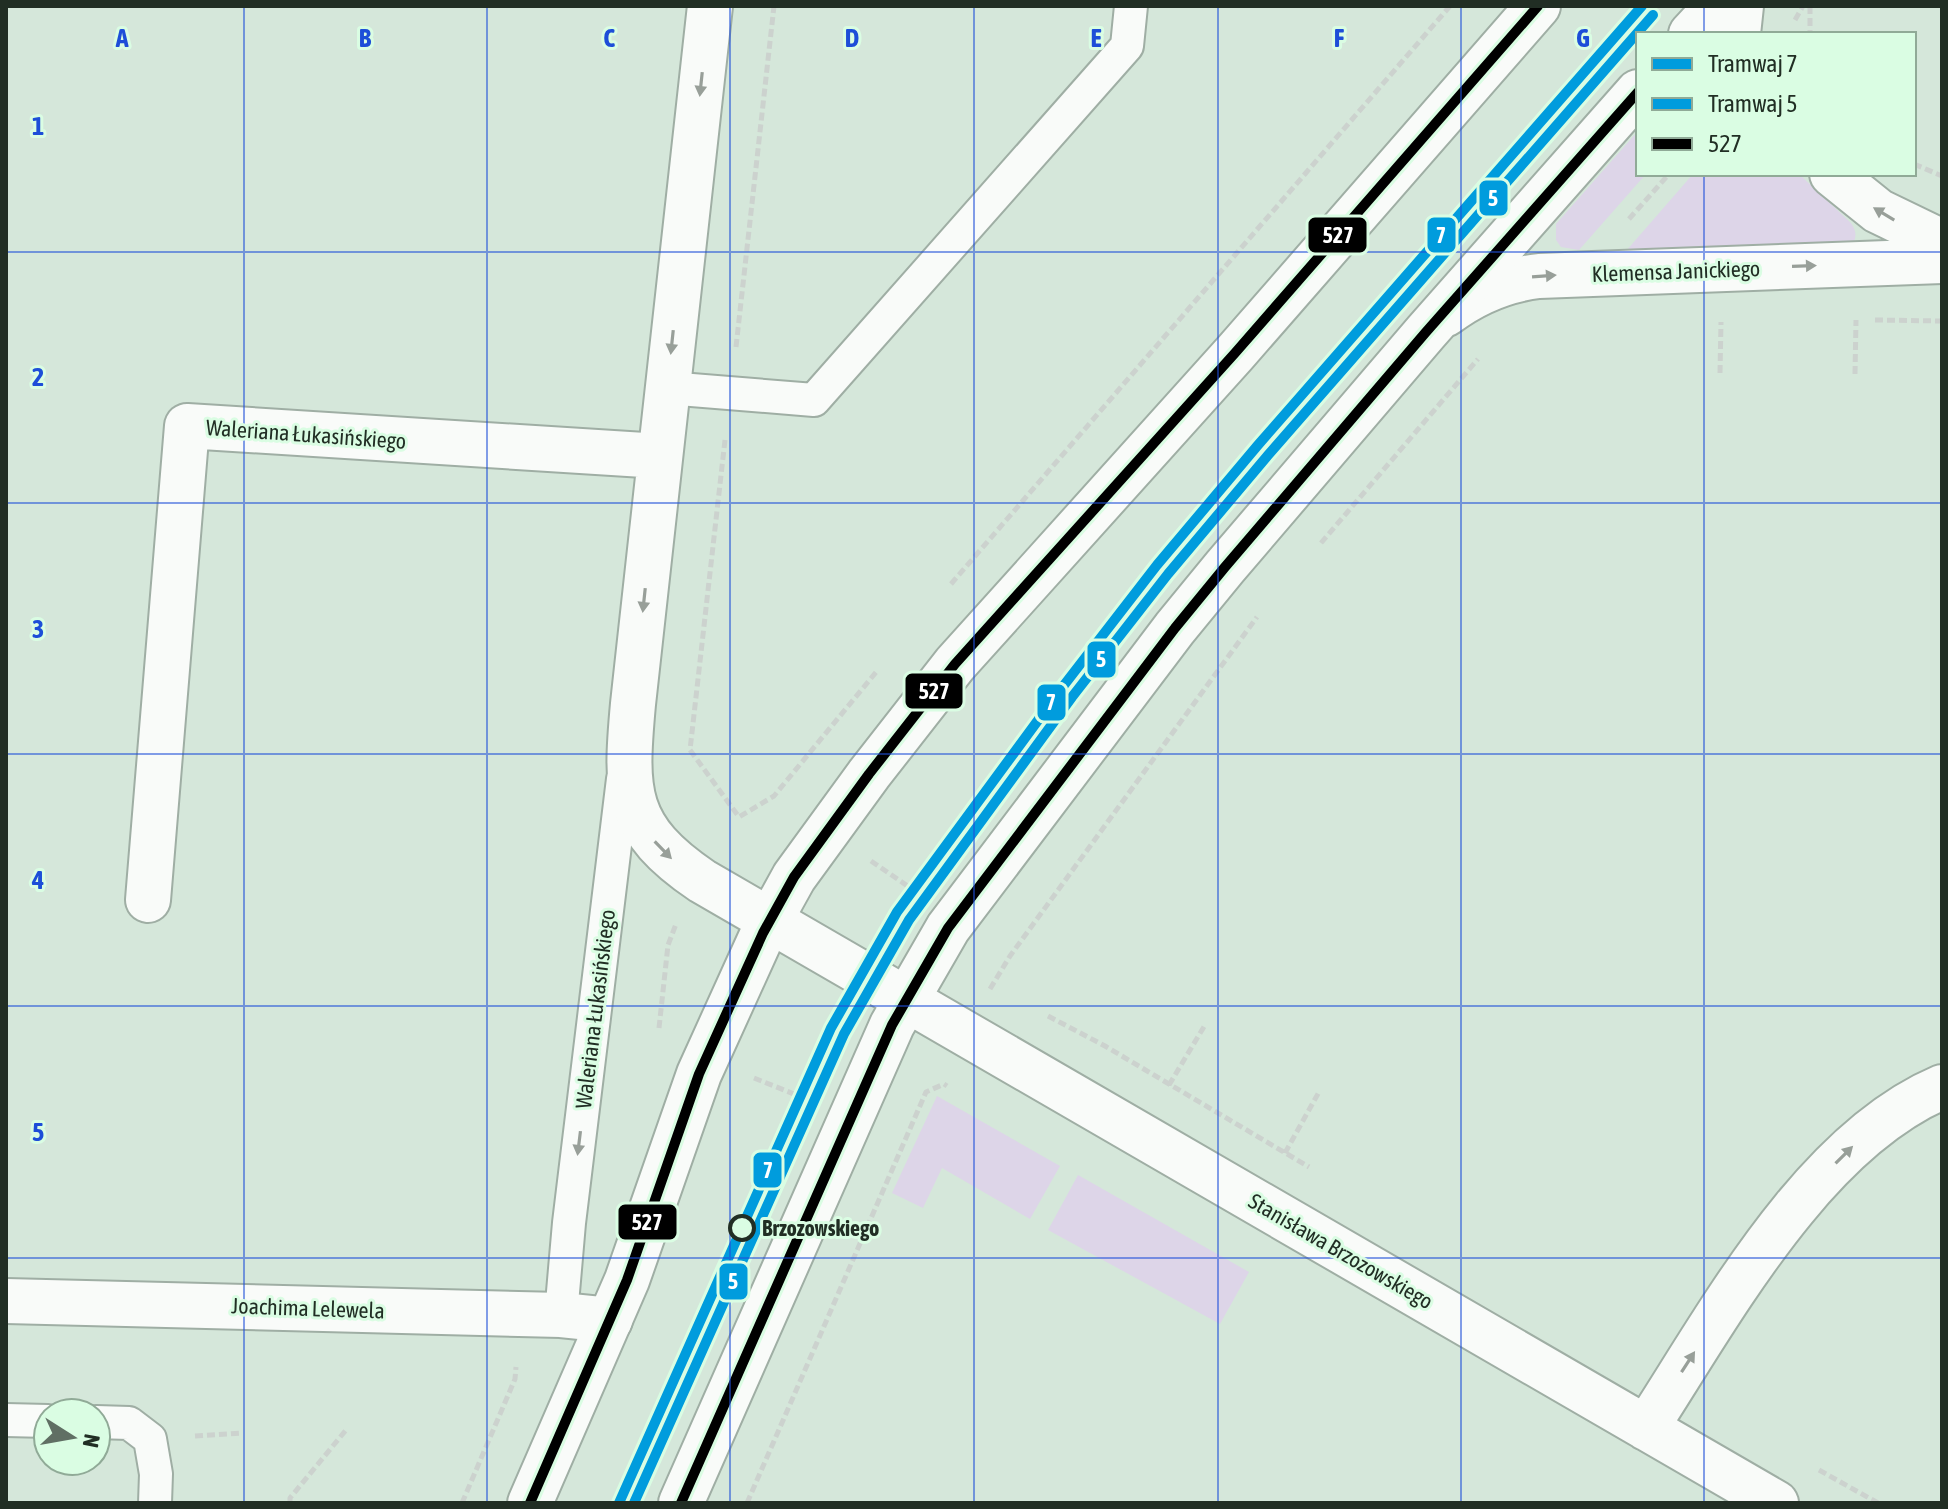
<svg xmlns="http://www.w3.org/2000/svg" width="1948" height="1509" viewBox="0 0 1948 1509" font-family="'Asap Condensed',sans-serif">
<style>
.green{fill:#ddd5e8}
.lines{fill:none;stroke-linecap:round;stroke-linejoin:round}
.lane-casing{stroke:#9faea4;stroke-width:36}
.street-casing{stroke:#9faea4;stroke-width:48}
.secondary-casing{stroke:#9faea4;stroke-width:48}
.path{stroke:#ccd2ce;stroke-width:5;stroke-dasharray:8 4;stroke-linecap:butt}
.lane{stroke:#f9fbf9;stroke-width:32}
.street{stroke:#f9fbf9;stroke-width:44}
.secondary{stroke:#f9fbf9;stroke-width:44}
.bus-1-casing{stroke:#dafde3;stroke-width:16}
.bus-1{stroke:#000;stroke-width:10}
.tram-1-casing{stroke:#dafde3;stroke-width:16}
.tram-2-casing{stroke:#dafde3;stroke-width:16}
.tram-1{stroke:#009cdd;stroke-width:10}
.tram-2{stroke:#009cdd;stroke-width:10}
.oneway{fill:#989f99}
.grid{fill:none;stroke:#1d4ed8;stroke-width:2;stroke-opacity:0.55}
.stop-dot{fill:#dafde3;stroke:#212e24;stroke-width:4}
.labels{text-anchor:middle;stroke-width:6;stroke-linejoin:round;paint-order:stroke}
.street-label{font-size:22px;fill:#212e24;stroke:#dafde3}
.stop-label{font-size:22px;font-weight:bold;fill:#212e24;stroke:#dafde3;text-anchor:start}
.grid-label{font-size:26px;text-anchor:middle;font-weight:bold;fill:#1d4ed8;stroke:#dafde3;stroke-width:6;stroke-linejoin:round;paint-order:stroke}
.line-badge{stroke:#dafde3;stroke-width:3}
.badge-label{font-size:22px;text-anchor:middle;font-weight:bold;fill:#fff}
</style>
<rect width="100%" height="100%" fill="#d5e7da"/>
<path class="green" d="M1638 131V174H1646L1579 250 1561 247 1556 240V224Z
M1693 174H1799L1851 223C1856 231 1857 235 1853 244L1836 252 1626 251Z
M937 1096 1060 1166 1030 1219 942 1168 923 1208 892 1193Z
M1078 1175 1249 1272 1220 1324 1048 1230Z"/>
<g class="lines">
<g class="lane-casing">
<path id="lane" d="M667 388 814 400 1127 46 1131 6
M561 1315 569 1223 623 779
M6 1420 48 1421
M96 1422 129 1423 150 1439 156 1474 155 1503"/>
</g>
<g class="street-casing">
<path id="street" d="M710 6 633 704C625 792 624 828 702 881L1776 1503
M1738 34 1741 6
M1832 174 1878 211 1942 242
M1446 314C1474 293 1504 280 1539 276L1942 261
M148 900 187 426 660 456
M6 1301 561 1315 610 1320
M1646 1428C1720 1314 1812 1142 1942 1087"/>
</g>
<g class="secondary-casing">
<path id="secondary" d="M1691 34 1717 6
M530 1503 627 1280 699 1074 763 933 794 877 869 774 955 664 1235 353 1538 6
M681 1503 892 1025 948 928 1175 628 1225 567 1426 332 1638 92"/>
</g>
<path class="path" d="M1810 6V34
M1795 20 1803 6
M1914 164 1942 176
M1629 219 1669 174
M1875 320 1942 321
M736 347 774 6
M1720 373 1721 322
M1855 374 1856 320
M725 440 690 750 739 817 774 796 877 671
M1321 543 1478 359
M951 584 1450 6
M871 861 912 889
M990 989 1010 956 1257 617
M1048 1016 1105 1046 1309 1167
M659 1028 668 945 676 924
M754 1078 804 1098
M1169 1085 1205 1025
M1285 1153 1319 1092
M195 1436 242 1433
M1819 1470 1878 1503
M290 1503V1498L346 1430
M462 1503 515 1379 516 1367
M747 1503 926 1092 944 1084 947 1086"/>
<use href="#lane" class="lane"/>
<use href="#street" class="street"/>
<use href="#secondary" class="secondary"/>
<g class="bus-1-casing">
<path id="bus-1" d="M530 1503 627 1280 699 1074 763 933 794 877 869 774 955 664 1235 353 1538 6
M681 1503 892 1025 948 928 1175 628 1225 567 1426 332 1638 92"/>
</g>
<use href="#bus-1" class="bus-1"/>
<g class="tram-1-casing">
<path id="tram-1" d="M619 1503 831 1028 897 912 1061 689 1157 565 1258 445 1642 6"/>
</g>
<g class="tram-2-casing">
<path id="tram-2" d="M634 1503 844 1034 909 920 1072 697 1168 574 1269 454 1653 15"/>
</g>
<use href="#tram-1" class="tram-1"/>
<use href="#tram-2" class="tram-2"/>
</g>
<defs><path id="oneway-solid" d="M-6-.8H1V-3.2L6.5 0L1 3.2V.8H-6Z" transform="scale(2)"/></defs>
<g class="oneway">
<use href="#oneway-solid" transform="translate(701 84) rotate(96)"/>
<use href="#oneway-solid" transform="translate(1884 214) rotate(-149)"/>
<use href="#oneway-solid" transform="translate(1804 266) rotate(-2)"/>
<use href="#oneway-solid" transform="translate(1544 276) rotate(-4)"/>
<use href="#oneway-solid" transform="translate(672 342) rotate(96)"/>
<use href="#oneway-solid" transform="translate(644 600) rotate(96)"/>
<use href="#oneway-solid" transform="translate(663 850) rotate(46)"/>
<use href="#oneway-solid" transform="translate(579 1143) rotate(97)"/>
<use href="#oneway-solid" transform="translate(1844 1155) rotate(-45)"/>
<use href="#oneway-solid" transform="translate(1688 1362) rotate(-57)"/>
</g>
<path class="grid" d="M244 6V1503M487 6V1503M730 6V1503M974 6V1503M1218 6V1503M1461 6V1503M1704 6V34M1704 174V1503M6 252H1942M6 503H1942M6 754H1942M6 1006H1942M6 1258H1942"/>
<circle class="stop-dot" cx="742" cy="1228" r="12"/>
<g class="labels">
<g class="street-label">
<text transform="translate(1676 271) rotate(-2)" y="8">Klemensa Janickiego</text>
<text transform="translate(306 434) rotate(4)" y="8">Waleriana Łukasińskiego</text>
<text transform="translate(595 1009) rotate(-83)" y="8">Waleriana Łukasińskiego</text>
<text transform="translate(1341 1251) rotate(30)" y="8">Stanisława Brzozowskiego</text>
<text transform="translate(308 1308) rotate(2)" y="8">Joachima Lelewela</text>
</g>
<g class="stop-label">
<text x="762" y="1236">Brzozowskiego</text>
</g>
</g>
<g class="grid-label">
<text x="122" y="47">A</text>
<text x="365" y="47">B</text>
<text x="609" y="47">C</text>
<text x="852" y="47">D</text>
<text x="1096" y="47">E</text>
<text x="1339" y="47">F</text>
<text x="1583" y="47">G</text>
<text x="38" y="135">1</text>
<text x="38" y="386">2</text>
<text x="38" y="638">3</text>
<text x="38" y="889">4</text>
<text x="38" y="1141">5</text>
</g>
<g class="line-badge">
<rect x="1478" y="179" width="31" height="38" rx="8" fill="#009cdd"/>
<rect x="1426" y="216" width="31" height="38" rx="8" fill="#009cdd"/>
<rect x="1307" y="216" width="61" height="38" rx="8" fill="#000"/>
<rect x="1086" y="640" width="31" height="39" rx="8" fill="#009cdd"/>
<rect x="904" y="672" width="60" height="38" rx="8" fill="#000"/>
<rect x="1036" y="683" width="31" height="39" rx="8" fill="#009cdd"/>
<rect x="752" y="1151" width="31" height="38" rx="8" fill="#009cdd"/>
<rect x="617" y="1203" width="61" height="38" rx="8" fill="#000"/>
<rect x="718" y="1262" width="31" height="39" rx="8" fill="#009cdd"/>
</g>
<g class="badge-label">
<text x="1493" y="206">5</text>
<text x="1441" y="243">7</text>
<text x="1338" y="243">527</text>
<text x="1101" y="667">5</text>
<text x="934" y="699">527</text>
<text x="1051" y="710">7</text>
<text x="768" y="1178">7</text>
<text x="647" y="1230">527</text>
<text x="733" y="1289">5</text>
</g>
<rect width="1948" height="1509" fill="none" stroke="#212e24" stroke-width="16"/>
<rect x="1636" y="32" width="280" height="144" fill="#dafde3" stroke="#90aa97" stroke-width="2"/>
<rect x="1652" y="58" width="40" height="12" fill="#009cdd" stroke="#90aa97" stroke-width="2"/>
<text x="1708" y="72" font-size="24" fill="#212e24">Tramwaj 7</text>
<rect x="1652" y="98" width="40" height="12" fill="#009cdd" stroke="#90aa97" stroke-width="2"/>
<text x="1708" y="112" font-size="24" fill="#212e24">Tramwaj 5</text>
<rect x="1652" y="138" width="40" height="12" fill="#000000" stroke="#90aa97" stroke-width="2"/>
<text x="1708" y="152" font-size="24" fill="#212e24">527</text>
<g transform="translate(72 1437) rotate(101)"><circle r="38" fill="#dafde3" stroke="#90aa97" stroke-width="2"/>
<path d="M0-6L14 30L0 20L-14 30Z" fill="#606f64"/>
<text y="-12" font-size="22" font-weight="bold" text-anchor="middle" fill="#212e24">N</text>
</g>
</svg>
